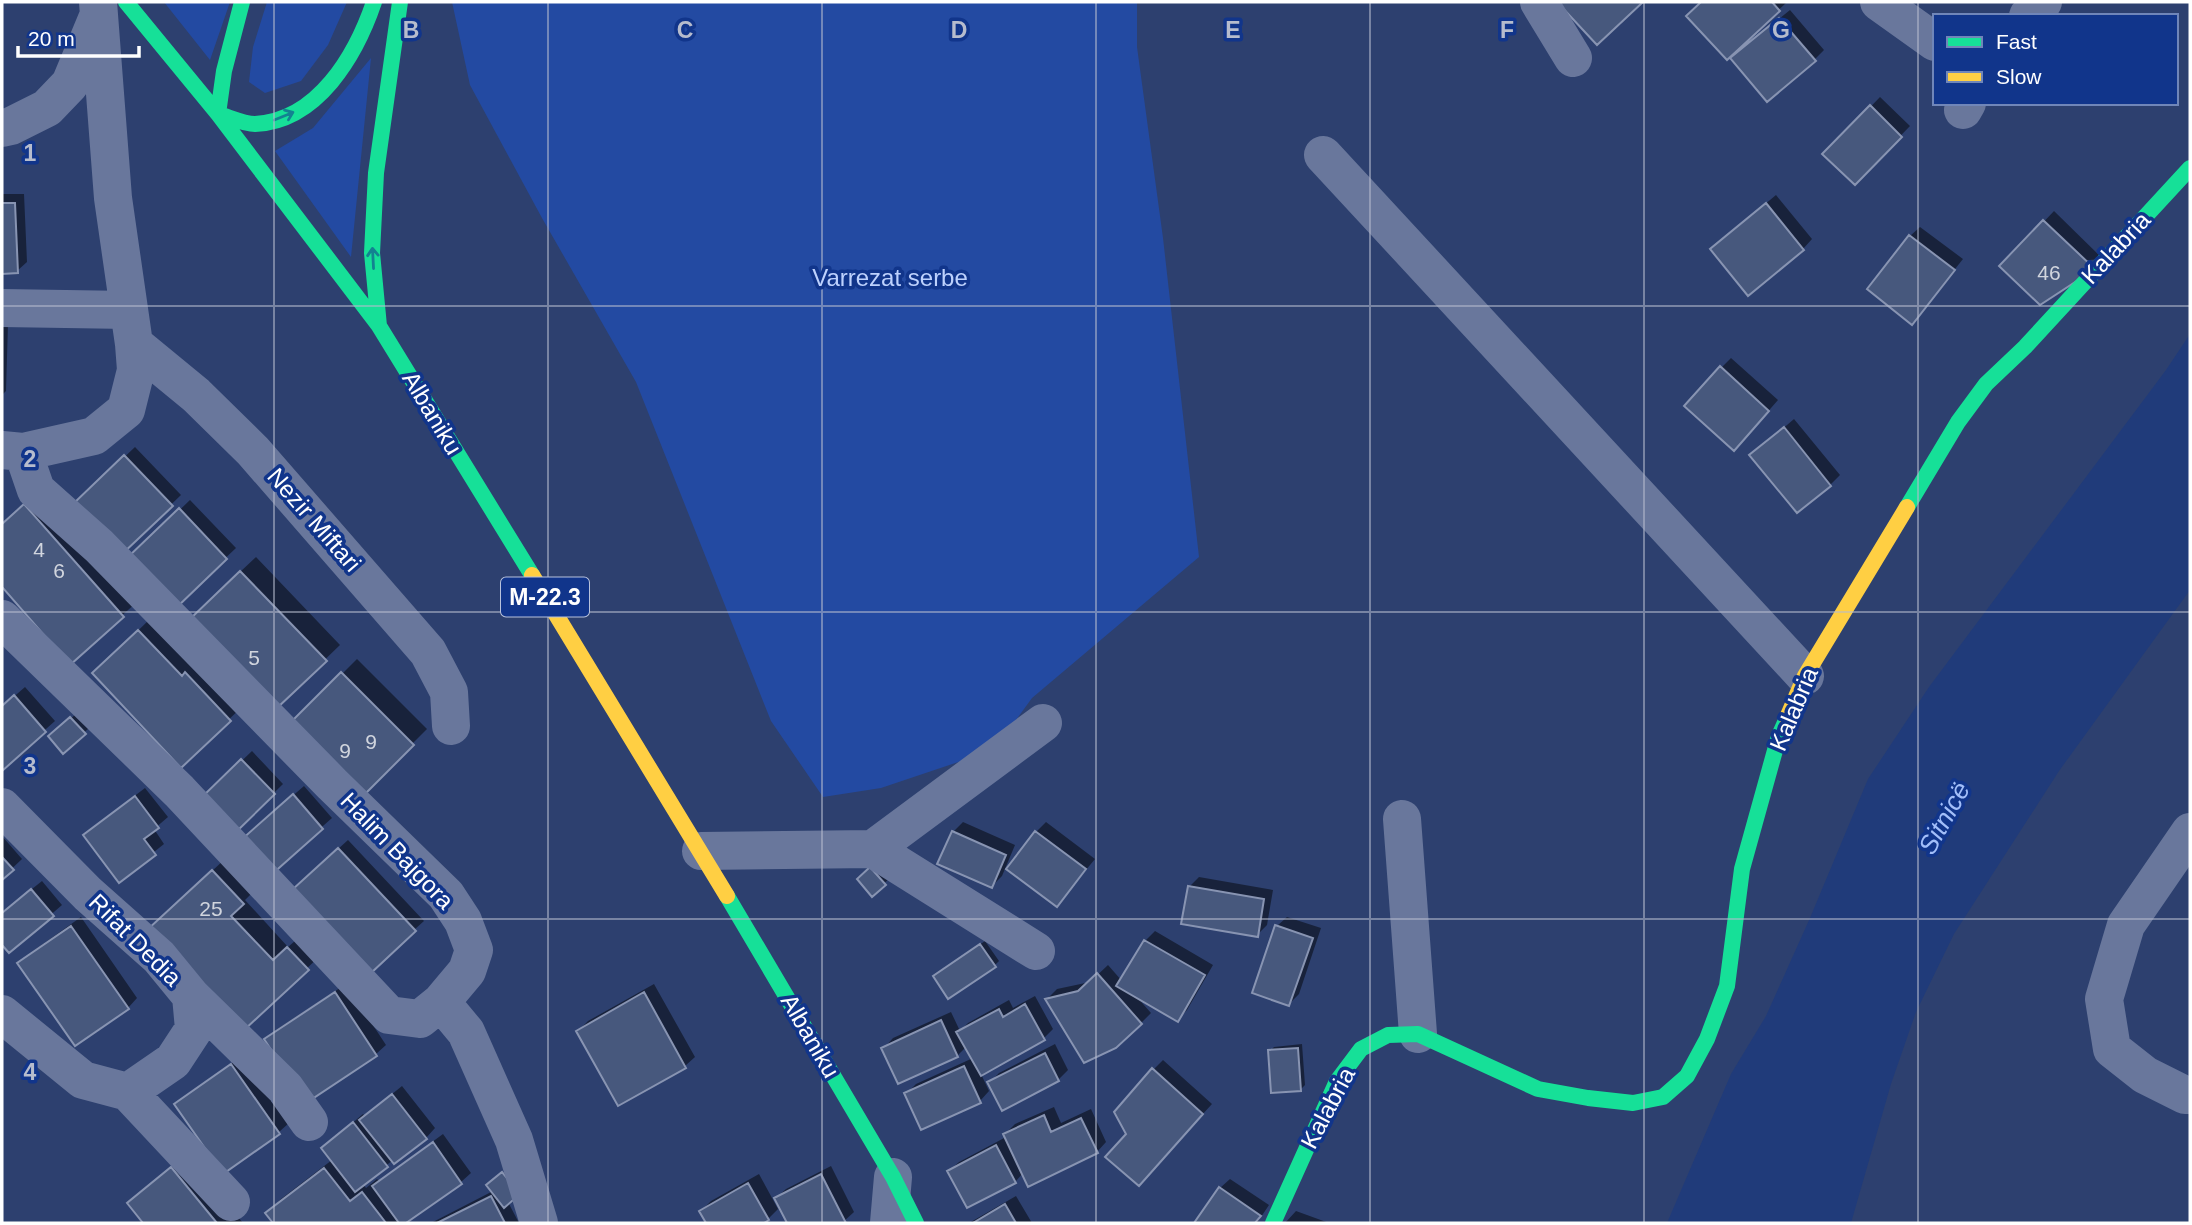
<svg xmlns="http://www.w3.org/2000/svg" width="2192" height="1225" viewBox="0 0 2192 1225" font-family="Arial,sans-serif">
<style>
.green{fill:#234aa2}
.water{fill:#203b7a}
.shadow{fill:#0007}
.building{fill:#47587d;stroke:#8894b2;stroke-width:2}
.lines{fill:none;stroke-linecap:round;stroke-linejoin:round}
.street{stroke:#69779c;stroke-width:38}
.fast{stroke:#16e098;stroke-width:16}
.slow{stroke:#ffcf43;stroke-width:16}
.oneway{stroke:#138291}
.grid{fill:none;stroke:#b6bccd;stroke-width:2;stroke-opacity:0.55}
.labels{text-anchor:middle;stroke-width:7;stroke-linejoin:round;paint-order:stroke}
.number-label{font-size:21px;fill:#d1d5de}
.shield{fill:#11358b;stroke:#b8c2dc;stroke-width:2}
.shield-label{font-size:23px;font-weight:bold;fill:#fff}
.street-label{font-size:24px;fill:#fff;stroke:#11358b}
.park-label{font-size:24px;fill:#bdd1fd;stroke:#11358b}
.water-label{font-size:26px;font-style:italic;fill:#a2bef9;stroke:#11358b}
.grid-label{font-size:23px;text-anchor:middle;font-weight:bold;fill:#b6bccd;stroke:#11358b;stroke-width:7;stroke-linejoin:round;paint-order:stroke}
</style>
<rect width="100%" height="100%" fill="#2d406f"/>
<path class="green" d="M164 2H230L210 60Z
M267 2H347L328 45 301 81 265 93 249 82 253 47Z
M452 2H1137V47L1163 238 1199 557 1032 698 994 750 881 788 823 797 771 721 636 382 542 218 470 85Z
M371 58 351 257 275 151 313 128Z"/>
<path class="water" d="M2190 334V590L2059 771 1954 934 1916 1012 1891 1084 1851 1223H1667L1731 1074 1766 1016 1810 918 1868 779 1929 687 2166 370Z"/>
<path class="shadow" d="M1703 2H1787L1727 58 1689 16Z
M1790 10 1824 50 1814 60 1742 49Z
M1880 97 1910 126 1855 183 1825 154Z
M2 194H24L27 262 17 271 2 272Z
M1776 195 1812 239 1803 249 1722 240Z
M2054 211 2103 259 2002 266Z
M1920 227 1963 259 1912 323 1910 236Z
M2 324H8L6 391 2 395Z
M1731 358 1778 400 1744 439 1721 368Z
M1794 419 1840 475 1830 485 1752 455Z
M135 447 181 495 121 553 75 504Z
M39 491 137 602 70 662 2 585V524Z
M190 500 236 548 176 605 130 558Z
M256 557 340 645 277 706 206 604Z
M153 616 244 705 181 765 109 659Z
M357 659 427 729 363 793 293 723Z
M25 687 55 721 2 768V707Z
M76 714 89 728 64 751 55 732Z
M252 751 283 784 235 831 203 798Z
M304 786 332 818 271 872 253 830Z
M145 788 168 817 154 829 164 844 119 880 85 835 95 826Z
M963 822 1015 845 1002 876 992 886 953 832Z
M1046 822 1095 859 1057 905 1036 832Z
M2 836 22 859 2 878Z
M348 840 424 921 414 930 305 879Z
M227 857 257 888 245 900 288 947 303 934 322 954 243 1029 164 916Z
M876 864 889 879 872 894Z
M1199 877 1273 890 1267 925 1257 935 1189 887Z
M42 881 62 905 9 951 2 942V913Z
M81 917 137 998 128 1008 19 963 29 954Z
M1287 917 1321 928 1299 994 1289 1004 1277 926Z
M1155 931 1213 965 1187 1010 1177 1020 1136 996 1151 1013 1141 1023 1047 999 1057 989 1090 982 1108 965 1122 981 1145 941Z
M985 941 999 961 995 965 939 972Z
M346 984 386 1045 376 1054 266 1039 276 1030Z
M654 984 695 1057 685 1066 578 1031 588 1021Z
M1035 996 1053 1029 1044 1038 981 1074 989 1091 980 1101 906 1094 916 1084 973 1058 966 1047 957 1056 884 1048 893 1038 951 1012 960 1031 968 1023 1009 1000 1013 1008Z
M1055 1044 1068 1070 1058 1080 1003 1109 989 1083 999 1073Z
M1302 1044 1305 1085 1300 1090 1270 1051 1274 1047Z
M242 1056 289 1123 279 1132 224 1171 176 1105 186 1095Z
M1163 1060 1212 1104 1148 1174 1153 1070Z
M402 1086 435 1128 426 1138 393 1160 363 1184 366 1188 377 1179 379 1181 443 1134 471 1173 461 1182 408 1220 411 1223H275L267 1213 281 1199 332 1160 323 1148 363 1114 365 1116Z
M1054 1107 1061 1123 1091 1109 1106 1142 1097 1152 1023 1173 1015 1182 949 1171 959 1162 1006 1137 1005 1134 1015 1124Z
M186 1154 243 1223H145L129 1203Z
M831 1166 854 1212 842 1223H789L776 1198 786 1189Z
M508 1169V1202L519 1223H431L493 1191V1181Z
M759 1174 778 1209 768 1219 761 1223H708L701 1211 711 1201Z
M1230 1179 1269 1205 1257 1223H1196L1220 1188Z
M1016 1196 1032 1223H969Z
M1296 1211 1329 1223H1285Z"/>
<path class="building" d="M1557 2H1643L1597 45Z
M1701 2H1772L1780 11 1727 60 1686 16Z
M1779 18 1816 61 1767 102 1730 58Z
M1870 105 1902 137 1855 185 1822 154Z
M2 203H15L18 273 2 274Z
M1766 203 1804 250 1748 296 1710 249Z
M2043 220 2095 269 2040 305 1999 266Z
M1909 235 1955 270 1912 325 1867 289Z
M1720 366 1769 411 1734 451 1684 406Z
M1784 427 1831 486 1797 513 1749 455Z
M124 455 173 506 121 555 73 504Z
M24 504 124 617 70 665 2 587V524Z
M179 508 227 559 176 608 127 558Z
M240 571 327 661 277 708 190 619Z
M138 630 182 676 185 672 231 721 181 768 92 673Z
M341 672 414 745 363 796 290 723Z
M14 695 46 732 2 771V706Z
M70 717 86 734 63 754 48 736Z
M241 759 275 794 235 833 201 798Z
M293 794 323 829 271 875 241 840Z
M135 796 159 828 144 839 156 855 119 883 83 835Z
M952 831 1006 855 992 888 937 864Z
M1035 831 1086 869 1057 907 1006 869Z
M338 848 416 931 371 973 293 889Z
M2 857 14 870 2 880Z
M870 867 886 885 872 897 857 879Z
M212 870 244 904 231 916 273 960 287 947 309 970 243 1031 147 930Z
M1188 886 1264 899 1258 937 1181 924Z
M31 889 54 916 9 953 2 945V913Z
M1275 925 1313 938 1289 1006 1252 993Z
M71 926 129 1009 75 1046 17 963Z
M1144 940 1205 975 1178 1022 1116 986Z
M980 944 996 967 948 999 933 976Z
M1097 973 1142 1024 1116 1048 1084 1063 1045 999 1078 991Z
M335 992 377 1056 306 1103 264 1039Z
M644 992 686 1068 618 1106 576 1031Z
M1025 1004 1045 1040 981 1076 956 1032 999 1009 1003 1017Z
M941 1020 958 1057 898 1084 881 1048Z
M1298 1048 1301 1091 1271 1093 1268 1050Z
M1045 1053 1059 1081 1002 1111 987 1082Z
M231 1064 280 1134 223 1174 174 1104Z
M964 1066 981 1103 921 1130 904 1093Z
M1152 1068 1203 1114 1139 1186 1105 1157 1126 1134 1114 1112Z
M392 1094 427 1139 394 1164 359 1120Z
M1044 1115 1051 1132 1081 1118 1098 1153 1028 1187 1003 1134Z
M353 1122 388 1167 355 1192 321 1148Z
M433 1142 462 1184 406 1223H399L372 1186Z
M996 1145 1016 1183 967 1208 947 1171Z
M171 1167 217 1223H143L127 1203Z
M324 1168 350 1201 362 1192 386 1223H273L265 1213Z
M502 1172 520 1194 504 1208 486 1185Z
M821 1174 846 1223H787L774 1198Z
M748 1183 769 1220 764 1223H706L699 1211Z
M1219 1187 1261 1216 1255 1223H1194Z
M491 1196 505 1223H437Z
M1005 1204 1016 1223H973Z"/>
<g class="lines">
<path class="street" d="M1539 2 1573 58
M1879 2 1935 42
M2028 16 2043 2
M1963 110 1967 103
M2 128 11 126 47 108 70 84 97 19
M1323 155 1805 676
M2 308 129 310
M134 344 196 395 253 451 428 652 449 692 451 726
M2 450 23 452 94 436 126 410 136 370 134 344 113 198 98 2
M2 619 179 791 389 1015 420 1019 441 1002 467 971 474 950 463 921 446 895 332 784 99 546 36 490 23 452
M2 807 88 894 159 957 191 996 194 1029 173 1061 128 1092 83 1080 2 1014
M1402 819 1418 1034
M2190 832 2126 925 2104 999 2112 1049 2145 1075 2185 1095H2190
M873 849 1043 723
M701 851 873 849 1036 951
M191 996 285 1088 309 1122
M441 1002 466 1032 514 1140 539 1223
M128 1092 231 1202
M889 1223 893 1177"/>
<path class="fast" d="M126 2 218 114 379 326 532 575
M242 2 224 71 218 114C229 117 244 124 255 124 318 121 356 55 374 2
M379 326 372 253 376 173 400 2
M1907 507 1958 422 1986 384 2025 347 2190 168
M727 896 893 1177 916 1223
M1273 1223 1337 1081 1361 1049 1388 1035 1418 1034 1538 1089 1588 1098 1633 1103 1663 1097 1687 1076 1707 1039 1727 986 1742 869 1779 736 1787 718"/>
<path class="slow" d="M532 575 727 896
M1787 718 1805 676 1907 507"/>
</g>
<defs><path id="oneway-shaft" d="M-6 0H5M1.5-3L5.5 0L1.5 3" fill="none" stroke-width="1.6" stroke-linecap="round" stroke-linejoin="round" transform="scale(1.75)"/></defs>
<g class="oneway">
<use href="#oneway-shaft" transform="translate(284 116) rotate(-22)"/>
<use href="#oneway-shaft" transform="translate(373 258) rotate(-93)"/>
</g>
<path class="grid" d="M274 2V1223M548 2V1223M822 2V1223M1096 2V1223M1370 2V1223M1644 2V1223M1918 2V1223M2 306H2190M2 612H2190M2 919H2190"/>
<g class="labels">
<g class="number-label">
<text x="2049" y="280">46</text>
<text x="39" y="557">4</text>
<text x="59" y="578">6</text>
<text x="254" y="665">5</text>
<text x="371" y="749">9</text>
<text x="345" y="758">9</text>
<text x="211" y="916">25</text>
</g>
<rect class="shield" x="501" y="577.5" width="88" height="39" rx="5"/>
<g class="shield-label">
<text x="545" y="605">M-22.3</text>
</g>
<g class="street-label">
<text transform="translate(2116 248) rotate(-47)" y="8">Kalabria</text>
<text transform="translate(432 413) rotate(59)" y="8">Albaniku</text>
<text transform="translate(314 520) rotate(49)" y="8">Nezir Miftari</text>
<text transform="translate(1794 709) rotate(-67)" y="8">Kalabria</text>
<text transform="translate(397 851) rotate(46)" y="8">Halim Bajgora</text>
<text transform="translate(135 940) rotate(45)" y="8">Rifat Dedia</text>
<text transform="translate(810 1036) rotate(60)" y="8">Albaniku</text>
<text transform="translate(1328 1108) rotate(-62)" y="8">Kalabria</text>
</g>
<g class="park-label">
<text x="890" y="286">Varrezat serbe</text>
</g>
<g class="water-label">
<text transform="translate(1944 818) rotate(-61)" y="9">Sitnicë</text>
</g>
</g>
<g class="grid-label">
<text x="411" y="38">B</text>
<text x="685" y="38">C</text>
<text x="959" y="38">D</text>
<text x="1233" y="38">E</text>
<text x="1507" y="38">F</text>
<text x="1781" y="38">G</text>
<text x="30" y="161">1</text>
<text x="30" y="467">2</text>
<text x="30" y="774">3</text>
<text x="30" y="1080">4</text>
</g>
<rect width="2192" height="1225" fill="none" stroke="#ffffff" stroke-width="7"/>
<rect x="1933" y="14" width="245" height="91" fill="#11358b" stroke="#7086b9" stroke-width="2"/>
<rect x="1947" y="37" width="35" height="10" fill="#16e098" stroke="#7086b9" stroke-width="2"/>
<text x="1996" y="49" font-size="21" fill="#ffffff">Fast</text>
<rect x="1947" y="72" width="35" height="10" fill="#ffcf43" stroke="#7086b9" stroke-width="2"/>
<text x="1996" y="84" font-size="21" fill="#ffffff">Slow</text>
<path d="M18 46v10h121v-10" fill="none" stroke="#ffffff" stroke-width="3.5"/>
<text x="28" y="46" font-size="21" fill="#ffffff" stroke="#11358b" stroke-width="5" paint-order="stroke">20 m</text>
</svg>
